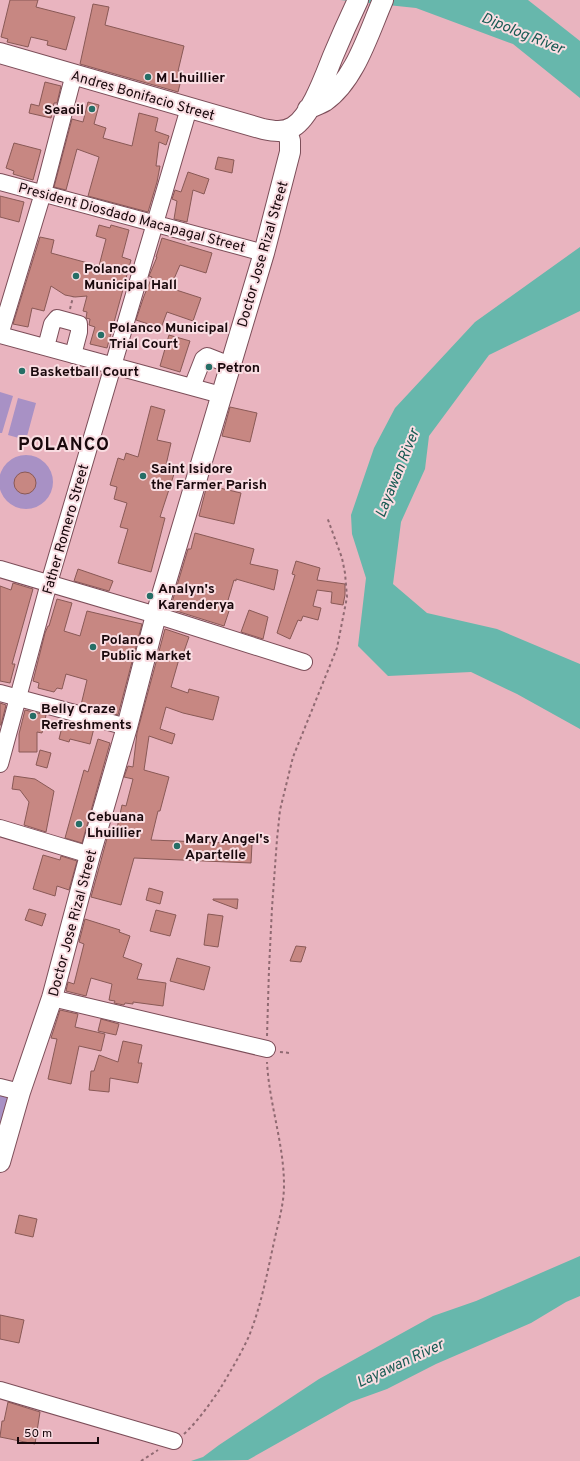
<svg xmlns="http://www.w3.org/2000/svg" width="580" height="1461" viewBox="0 0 580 1461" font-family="Overpass,sans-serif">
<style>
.green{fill:#a891c5}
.water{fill:#67b7ac}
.building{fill:#c78782;stroke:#895956}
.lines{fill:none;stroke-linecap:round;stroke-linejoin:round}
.minor-casing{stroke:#7c4e59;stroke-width:18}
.major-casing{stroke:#7c4e59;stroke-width:22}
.path{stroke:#906a72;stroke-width:2;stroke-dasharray:3 3;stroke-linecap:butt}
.minor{stroke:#fff;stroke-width:16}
.major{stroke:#fff;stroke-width:20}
.poi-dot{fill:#266e66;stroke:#f9dde2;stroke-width:1.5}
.labels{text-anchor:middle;stroke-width:4;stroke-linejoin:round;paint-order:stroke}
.poi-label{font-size:14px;font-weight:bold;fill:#19080c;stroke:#f9dde2;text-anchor:start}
.street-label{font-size:14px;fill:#19080c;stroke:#f9dde2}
.water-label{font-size:15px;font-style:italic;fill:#185b53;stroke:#f9dde2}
.district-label{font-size:18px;font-weight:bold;letter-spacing:1px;fill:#19080c;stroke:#f9dde2}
</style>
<rect width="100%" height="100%" fill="#e9b4bf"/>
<path class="green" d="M0 392 13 396 2 433H0Z
M18 398 36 403 26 440 8 435Z
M-1 482a27 27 0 1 1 54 0a27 27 0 1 1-54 0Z
M0 1093 10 1095 0 1135Z"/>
<path class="water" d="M340 0H528L580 41V98L513 44 416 8Z
M580 247V311L489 355 429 436 425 469 401 522 393 584 427 613 497 629 580 664V729L517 694 471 672 388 676 358 646 366 578 352 534 351 515 374 448 395 408 475 322Z
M580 1256V1296L566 1302 531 1323 436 1364 387 1389 351 1402 248 1460 191 1461 203 1457 219 1445 319 1379 433 1316 476 1301Z"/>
<path class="building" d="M10 0H38L36 7 75 17 66 50 47 45 48 41 31 37 28 47 7 42 8 39 1 37Z
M93 4 109 7 105 25 184 46 178 71 183 72 178 92 80 64Z
M45 82 61 86 57 103H54L51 118 29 113 31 104 39 106Z
M88 102 99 105 94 124 106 128 103 138 132 146 139 113 158 118 155 131 169 136 166 145 159 142 156 166H160L157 182 148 212 88 196 99 157 77 149 66 190 54 187 72 119 83 122Z
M14 143 41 150 33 180 13 174 14 171 6 168Z
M218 157 234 160 232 173 215 169Z
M188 172 209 179 204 194 193 190 187 222 174 219 177 201 172 199 175 190 181 192Z
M0 196 24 202 19 222 0 217Z
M99 225 110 228 111 225 129 230 122 257 131 260 107 348 90 344 95 327 89 325 90 319 86 318 87 312 83 311 87 296 75 297 65 295 51 286 44 311 32 308 28 327 13 324 40 237 54 240 51 253 99 266 106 239 96 236Z
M162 238 212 253 206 273 180 265 170 288 201 298 193 321 167 312 161 328 136 320 144 296 152 277 149 276 157 257H156Z
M169 335 190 341 180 372 160 366Z
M151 406 165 410 157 440 171 443 166 465 176 468 160 517 165 518 151 572 118 563 128 529 120 527 127 503 114 499 117 487 110 485 118 458 124 460 126 453 138 457Z
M230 407 257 413 250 442 222 436Z
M14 483a11 11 0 1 1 22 0a11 11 0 1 1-22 0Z
M207 485 241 493 234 524 199 516Z
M195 533 254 549 250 564 278 570 274 590 236 579V581L234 580 226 607 230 608 224 626 170 609 188 549H191Z
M296 561 320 568 317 580 345 584V595L343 605 331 603 332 592 317 590 313 606 321 608 318 620 303 616 301 621 298 620 290 639 277 633 295 575 292 574Z
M78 569 113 581 109 591 74 581Z
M13 583 33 589 12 664H15L10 683 0 681V586L11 590Z
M57 599 72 603 64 631 80 636 87 611 142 624 118 715 81 705 87 680 66 674 62 689 57 688 54 692 38 688 39 683 33 681 45 633 48 626H49Z
M249 610 268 617 263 639 241 632Z
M165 629 189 637 181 660 179 659 171 687 188 693 189 689 219 697 213 720 183 713 166 707 160 729 175 734 172 744 149 736 144 770 169 777 160 811H158L151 840 252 844 251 863 134 858 121 905 91 897 109 831 116 833 122 805 126 806 133 779 124 777 128 766 133 767 137 733Z
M0 703 6 705 1 725H0Z
M25 710 46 715 42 733 37 732V752H19V734Z
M63 723 94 728 90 744 70 739 69 742 59 739Z
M98 739 110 743 82 843 65 838 84 770 88 772Z
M40 750 51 753 47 768 36 765Z
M14 776 35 779 54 791 46 832 24 825 29 802 20 790 12 789Z
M43 855 60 860 61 856 77 861 69 890 57 886 55 896 33 889Z
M149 888 163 892 160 904 146 900Z
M213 899H238L237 909 213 900Z
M29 909 46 914 42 926 25 920Z
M156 910 176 915 170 936 150 931Z
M208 914 223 916 218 947 204 945Z
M85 919 120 930 119 932 130 936 123 957 142 964 137 979 166 983 163 1006 133 1002V1004L125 1003 124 1005 114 1003 115 1001 109 1000 112 984 91 978 86 996 66 991 68 982 74 984 84 944 79 942Z
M296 946 306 947 301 962 290 961Z
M177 958 210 967 204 990 170 981Z
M60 1010 78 1014 75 1027 105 1034 101 1051 79 1046 71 1084 48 1079 57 1039 51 1038Z
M101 1019 119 1024 116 1035 98 1031Z
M123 1041 142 1045 138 1063H142L138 1083 110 1078 109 1092 89 1090 91 1071H94L99 1055 118 1062Z
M19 1215 37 1219 33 1237 15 1233Z
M0 1315 24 1320 19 1343 0 1339Z
M8 1402 40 1412 35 1444 0 1437 2 1421H4Z"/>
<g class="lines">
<g class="minor-casing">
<path id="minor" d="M0 182 264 253
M0 335 43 193 74 74
M0 335 221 395
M46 347 52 324 57 318 79 324V332L73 355
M192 387 203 359 207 356 230 365
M0 569 156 615 304 662
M0 693 127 727
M0 764 49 583 189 108
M0 828 90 855
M52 998 267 1049
M0 1087 20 1092
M0 1390 174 1441"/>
</g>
<g class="major-casing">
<path id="major" d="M0 53 263 129C273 131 283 133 293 127 311 116 325 76 333 56 341 37 349 19 358 0
M308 109C314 106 320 104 325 101 355 80 369 32 383 0
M0 1162 20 1092 52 998 90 855 127 727 156 615 264 253 290 152V141L287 130"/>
</g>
<path class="path" d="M70 309 73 297
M267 1036 269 969 272 908 277 839 280 810 293 757 337 648 347 597 345 573 342 558 327 517
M280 1052 290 1053
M184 1434C198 1421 209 1405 220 1389 230 1372 241 1354 249 1336 261 1306 267 1274 274 1242 278 1223 284 1205 284 1185 284 1144 269 1103 267 1062
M141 1461 158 1450"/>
<use href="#minor" class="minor"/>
<use href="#major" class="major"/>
</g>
<g class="poi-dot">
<circle cx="148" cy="77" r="4"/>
<circle cx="92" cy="109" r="4"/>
<circle cx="76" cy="276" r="4"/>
<circle cx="101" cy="335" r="4"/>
<circle cx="209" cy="367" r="4"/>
<circle cx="22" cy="371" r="4"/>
<circle cx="143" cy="476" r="4"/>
<circle cx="150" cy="596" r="4"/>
<circle cx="93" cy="647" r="4"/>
<circle cx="33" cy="716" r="4"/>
<circle cx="79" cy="824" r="4"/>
<circle cx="177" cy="846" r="4"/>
</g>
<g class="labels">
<g class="poi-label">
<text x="156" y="82">M Lhuillier</text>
<text x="84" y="114" text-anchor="end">Seaoil</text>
<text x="84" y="273">Polanco<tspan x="84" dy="16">Municipal Hall</tspan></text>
<text x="109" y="332">Polanco Municipal<tspan x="109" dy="16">Trial Court</tspan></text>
<text x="217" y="372">Petron</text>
<text x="30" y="376">Basketball Court</text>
<text x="151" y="473">Saint Isidore<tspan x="151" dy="16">the Farmer Parish</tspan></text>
<text x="158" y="593">Analyn's<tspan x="158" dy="16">Karenderya</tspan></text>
<text x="101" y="644">Polanco<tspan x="101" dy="16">Public Market</tspan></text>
<text x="41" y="713">Belly Craze<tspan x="41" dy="16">Refreshments</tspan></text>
<text x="87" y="821">Cebuana<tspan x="87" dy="16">Lhuillier</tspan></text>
<text x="185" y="843">Mary Angel's<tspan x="185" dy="16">Apartelle</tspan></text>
</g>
<g class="street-label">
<text transform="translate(143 95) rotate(16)" y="5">Andres Bonifacio Street</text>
<text transform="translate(132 217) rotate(15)" y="5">President Diosdado Macapagal Street</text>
<text transform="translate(262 254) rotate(-74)" y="5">Doctor Jose Rizal Street</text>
<text transform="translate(65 529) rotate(-74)" y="5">Father Romero Street</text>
<text transform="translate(72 923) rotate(-75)" y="5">Doctor Jose Rizal Street</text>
</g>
<g class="water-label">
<text transform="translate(523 33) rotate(22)" y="5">Dipolog River</text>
<text transform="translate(397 473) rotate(-68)" y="5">Layawan River</text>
<text transform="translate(400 1363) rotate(-25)" y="5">Layawan River</text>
</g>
<g class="district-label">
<text x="64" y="450">POLANCO</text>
</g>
</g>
<path d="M18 1437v6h80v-6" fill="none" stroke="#19080c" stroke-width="2"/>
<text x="24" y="1437" font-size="12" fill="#19080c" stroke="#f9dde2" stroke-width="3" paint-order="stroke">50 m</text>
</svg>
